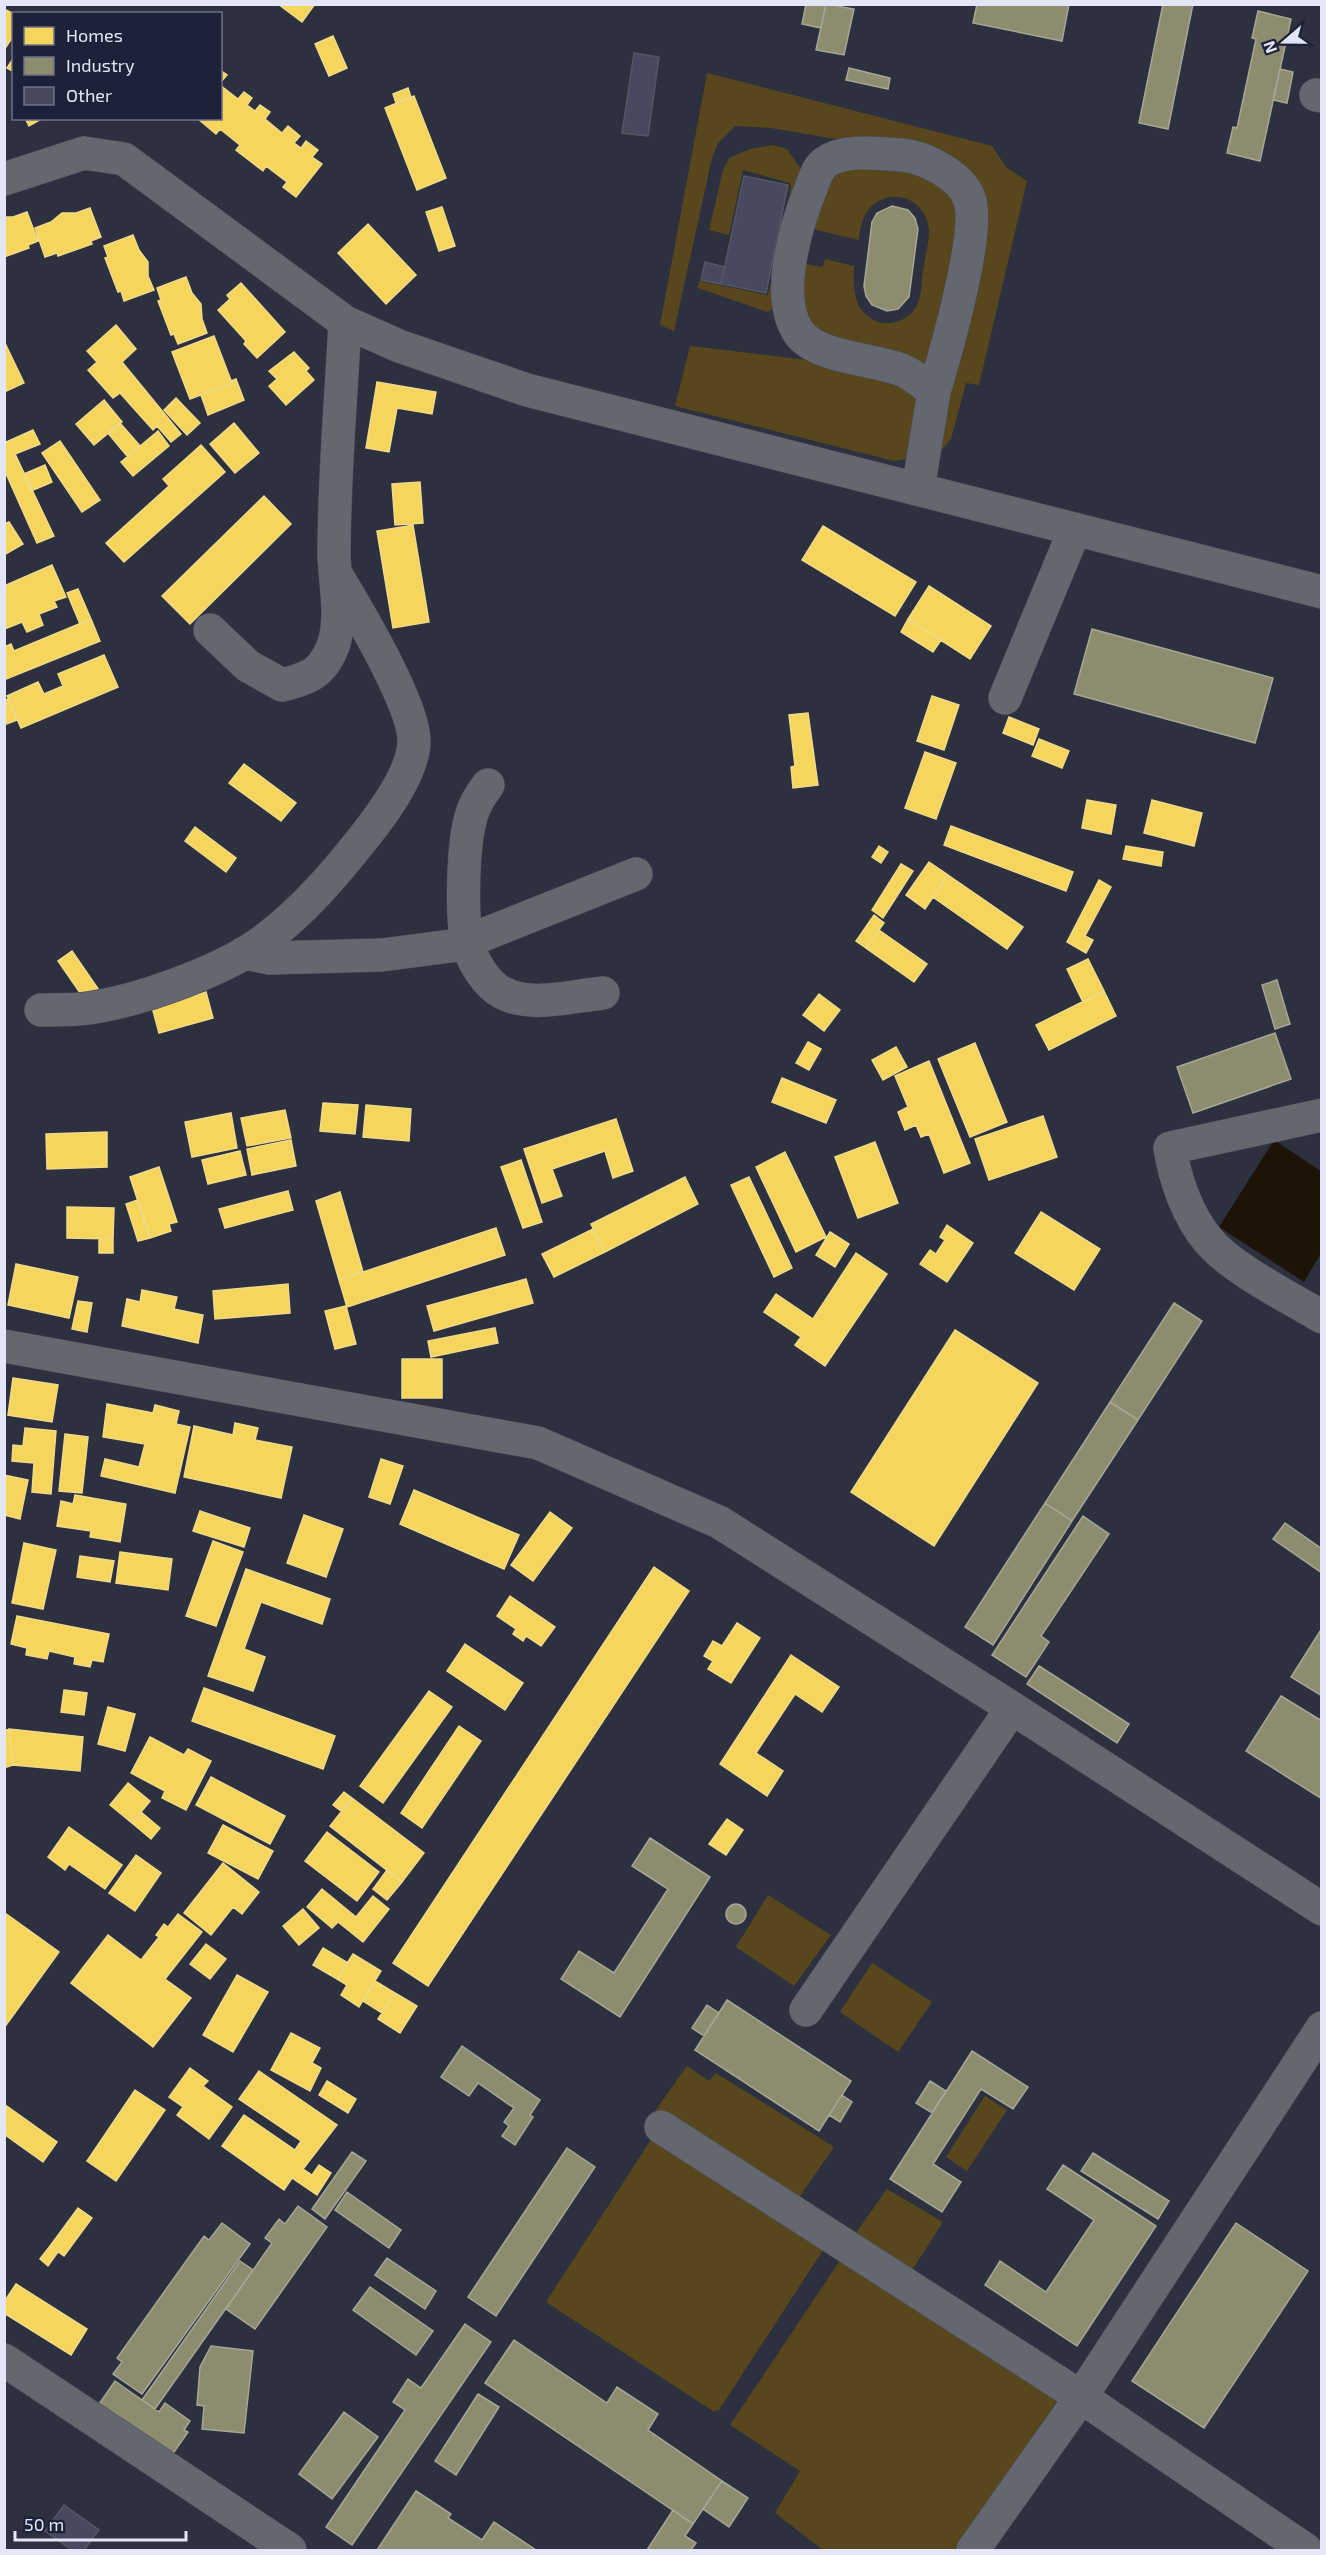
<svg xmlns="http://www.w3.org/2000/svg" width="1326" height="2555" viewBox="0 0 1326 2555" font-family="'Exo 2',sans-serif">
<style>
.green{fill:#58471d}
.water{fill:#1d1306}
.homes{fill:#f6d55c;stroke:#f0da8a;stroke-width:1.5}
.industry{fill:#8c8c6e;stroke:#a6a797;stroke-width:1.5}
.building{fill:#474a5e;stroke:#545763;stroke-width:1.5}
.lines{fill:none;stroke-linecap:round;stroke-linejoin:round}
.minor-casing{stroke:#484b57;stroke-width:34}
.minor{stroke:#646670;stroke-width:33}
</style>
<rect width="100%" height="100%" fill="#2d303e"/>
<path class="green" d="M707 73 992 146 1006 167 1027 181 979 385 966 383 951 439 943 449 933 443 975 203 847 141 771 128 735 126 718 143 712 158 674 331 660 325Z
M773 145 787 149 805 175 786 217 791 187 790 183 743 170 729 235 709 230 723 170 729 158 750 149Z
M833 166H904L951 193 961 229 933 379 832 344 806 323 801 263 823 267 825 259 854 266C853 287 853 312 876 321 889 327 909 320 916 307 922 297 921 282 923 271 925 259 928 246 929 234 930 209 907 190 883 199 864 207 861 222 859 240L808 228Z
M777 258 778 305 768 312 698 288 699 281 768 295Z
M690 346 883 369 919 396 907 459 894 461 675 406Z
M768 1895 831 1935 794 1986 736 1947Z
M872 1963 932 2002 898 2052 840 2012Z
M687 2066 709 2081 716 2073 834 2147 794 2205 655 2111Z
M985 2096 1007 2110 967 2171 946 2157Z
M654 2135 827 2244 719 2410 713 2411 546 2302Z
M887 2189 943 2222 907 2278 850 2241Z
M843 2256 1059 2398 955 2550H823L775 2513 800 2471 730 2425Z"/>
<path class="water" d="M1274 1140 1321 1171V1253L1304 1282 1219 1227Z"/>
<path class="homes" d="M278 4H315L302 22Z
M4 9 14 14V35L4 50Z
M333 36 347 68 329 76 315 44Z
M14 57V72L7 68Z
M220 70 227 75 220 83Z
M220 85 238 99 244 92 252 98 247 105 255 111 260 105 270 112 265 119 282 133 288 126 300 136 294 143 301 148 306 141 318 150 312 157 322 164 296 197 283 187 287 182 266 166 263 171 236 150 240 145 220 129 216 134 197 118H220Z
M408 88 411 97 396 103 393 94Z
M414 96 446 178 417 190 385 108Z
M25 118H43L29 126Z
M442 207 455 246 439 251 426 212Z
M90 208 101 237 91 241 92 244 58 256 57 253 45 257 35 228 51 222 62 213H76Z
M27 212 38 241 28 245 29 248 4 257V217H13Z
M368 224 416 275 386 304 338 253Z
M133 235 139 250 148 262V276L154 290 124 301 121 291 118 292 105 258 108 257 104 246Z
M186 277 192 293 201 304 202 319 207 333 178 344 174 334 171 335 158 301 161 300 157 288Z
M241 283 285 332 257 358 244 344 246 341 218 310 230 299 227 295Z
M116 325 136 349 122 362 181 434 171 442 157 426 153 430 120 393 113 398 88 370 97 362 87 351Z
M214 336 232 383 190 399 172 352Z
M4 341 24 383 4 392Z
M294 352 309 368 306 371 314 380 286 405 269 386 277 379 269 371Z
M236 379 244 400 208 415 201 395 232 383 231 381Z
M377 382 436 392 432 414 397 408 389 452 366 448Z
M176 398 200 423 187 435 164 410Z
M104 400 122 422 94 445 76 424Z
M120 423 140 446 127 456 108 433Z
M234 423 259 453 235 473 210 444Z
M33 430 40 444 15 454 54 536 37 543 4 469V443Z
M158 431 169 446 133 476 121 462Z
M60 441 100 500 82 512 42 453Z
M201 445 225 472 124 562 106 543 169 486 163 479Z
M45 465 52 482 31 491 24 474Z
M420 482 423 523 395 525 392 484Z
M264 496 291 524 190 624 162 596Z
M9 522 23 544 4 555V524Z
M413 525 429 622 393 628 377 531Z
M823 526 916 582 895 616 802 560Z
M52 565 66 597 54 601 57 607 39 614 43 625 27 632 22 622 5 629 4 586Z
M929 586 991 626 970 659 908 619Z
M78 589 91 619 80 624 67 593Z
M91 619 100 641 4 680V647L11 644 14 651Z
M908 619 941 640 933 652 901 632Z
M104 655 118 687 21 728 7 696 38 682 44 694 63 686 58 674Z
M932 696 959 705 944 750 917 741Z
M8 699 17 720 4 725V700Z
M808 713 818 785 793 788 791 767 795 766 789 715Z
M1009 717 1039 729 1033 745 1003 733Z
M1039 739 1069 751 1062 768 1032 756Z
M925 752 956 763 936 819 905 808Z
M244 764 296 803 281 821 229 783Z
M1087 800 1116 805 1111 834 1082 828Z
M1152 800 1202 813 1194 846 1144 833Z
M951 826 1073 872 1066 891 944 845Z
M195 827 236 858 226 872 185 841Z
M879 846 888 852 881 863 872 857Z
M1126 846 1163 852 1161 866 1123 859Z
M929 862 948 875 925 909 906 895Z
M901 864 913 871 883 918 872 910Z
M948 875 1023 927 1007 949 933 897Z
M1099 880 1111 887 1085 936 1093 940 1086 953 1067 942Z
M874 915 884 923 866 948 856 941Z
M879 930 927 964 914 982 866 948Z
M72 951 101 993 87 1003 58 961Z
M1088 959 1104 991 1083 1002 1067 969Z
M1104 991 1116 1016 1049 1050 1036 1025Z
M206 992 213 1018 159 1033 152 1007Z
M819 994 840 1010 824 1031 803 1015Z
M808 1042 821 1049 809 1070 796 1063Z
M975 1043 1007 1122 970 1137 938 1059Z
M896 1047 907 1067 883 1080 872 1060Z
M929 1061 970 1163 944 1173 929 1134 921 1137 916 1125 905 1130 898 1112 908 1107 895 1076Z
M782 1078 836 1100 826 1123 772 1102Z
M323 1103 358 1105 355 1134 320 1131Z
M366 1105 411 1109 409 1141 363 1137Z
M285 1110 291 1138 247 1146 241 1118Z
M231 1113 237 1148 192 1157 185 1122Z
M1043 1116 1057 1157 989 1180 975 1139Z
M616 1119 633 1171 613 1178 605 1151 552 1169 562 1196 542 1203 524 1149Z
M107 1132V1167L47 1169 46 1134Z
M291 1140 296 1166 252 1175 247 1149Z
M875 1142 898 1203 858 1218 835 1157Z
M240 1151 246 1175 208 1184 202 1160Z
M785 1152 826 1237 796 1252 756 1167Z
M521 1160 542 1222 523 1228 501 1167Z
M159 1167 177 1222 169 1224 171 1231 150 1238 130 1177Z
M685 1177 698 1204 605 1252 591 1224Z
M749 1177 792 1268 774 1277 731 1185Z
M288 1191 293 1210 225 1228 219 1209Z
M340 1192 363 1272 339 1280 316 1201Z
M138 1200 150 1238 138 1241 126 1204Z
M67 1207 114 1208 113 1239 67 1238Z
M1041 1212 1100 1249 1074 1290 1015 1253Z
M947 1225 973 1243 947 1282 920 1264 930 1250 936 1254 945 1240 940 1237Z
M496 1228 505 1255 347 1307 339 1280Z
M593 1229 605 1252 554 1277 542 1254Z
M830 1232 849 1244 835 1267 816 1255Z
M99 1239H113V1253H99Z
M856 1253 887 1274 825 1366 795 1345 801 1337 764 1312 776 1294 813 1319Z
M16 1264 78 1277 69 1318 8 1305Z
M526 1279 533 1303 434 1331 427 1306Z
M288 1284 290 1313 215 1319 213 1291Z
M142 1290 177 1297 174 1309 203 1315 198 1343 122 1326 127 1299 140 1302Z
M78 1301 92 1303 87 1332 72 1329Z
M346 1306 356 1344 335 1349 325 1311Z
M495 1328 498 1343 431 1357 428 1341Z
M955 1330 1038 1383 934 1546 851 1492Z
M402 1359H442V1398H402Z
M13 1378 58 1385 52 1422 8 1415Z
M107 1404 153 1413 155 1405 179 1411 176 1424 190 1427 175 1493 101 1476 105 1459 139 1467 145 1444 103 1437Z
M235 1423 258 1428 255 1440 292 1447 281 1498 184 1477 194 1426 233 1435Z
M25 1428 56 1431 51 1494 32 1492 34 1463 12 1461 13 1445 23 1446Z
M65 1434 88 1437 82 1493 59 1491Z
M381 1459 403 1466 390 1504 369 1497Z
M4 1475 28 1480 20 1519 4 1515Z
M414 1490 519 1535 504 1569 400 1524Z
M75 1495 126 1504 120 1542 90 1537 91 1531 57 1526 61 1501 73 1504Z
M200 1511 250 1528 244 1547 193 1531Z
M550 1512 572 1528 533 1581 511 1565Z
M304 1515 343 1529 326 1577 287 1563Z
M213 1541 243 1552 216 1626 186 1616Z
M24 1543 56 1550 43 1609 12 1603Z
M120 1552 172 1559 168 1590 116 1583Z
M80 1556 114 1561 110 1582 77 1577Z
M654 1567 689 1591 428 1986 393 1963Z
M246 1569 330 1599 322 1624 261 1602 244 1649 265 1657 253 1691 208 1676Z
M510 1596 555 1627 541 1646 526 1636 523 1641 513 1634 516 1629 497 1616Z
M17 1616 109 1634 103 1662 92 1660 90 1667 74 1664 75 1657 49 1651 47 1659 26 1655 27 1648 11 1644Z
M737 1623 760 1638 731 1683 708 1669 713 1661 704 1656 713 1641 722 1646Z
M465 1644 523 1683 505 1710 447 1671Z
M791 1655 839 1687 822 1712 795 1694 756 1753 783 1771 767 1796 720 1764Z
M204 1688 335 1736 323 1769 192 1721Z
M64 1690 87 1693 84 1715 61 1712Z
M429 1691 452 1707 383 1803 360 1786Z
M108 1707 135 1714 125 1751 98 1744Z
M459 1726 481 1741 422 1828 401 1813Z
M9 1729 13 1765 4 1768V1731Z
M9 1729 83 1737 80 1771 13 1765Z
M150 1737 184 1755 188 1749 211 1761 186 1810 162 1798 165 1791 131 1773Z
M211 1777 285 1816 270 1844 196 1805Z
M128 1783 150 1801 132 1823 110 1805Z
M344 1792 352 1798 341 1811 333 1805Z
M352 1798 424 1853 402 1882 330 1826Z
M141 1812 160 1828 151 1839 132 1823Z
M727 1819 743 1830 726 1855 709 1844Z
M223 1825 273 1851 258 1879 208 1853Z
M69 1827 122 1865 105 1889 69 1864 65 1870 48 1857Z
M327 1832 379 1872 357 1901 305 1861Z
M136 1855 161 1873 135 1911 109 1893Z
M223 1863 259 1892 242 1914 233 1907 211 1935 184 1913Z
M387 1870 402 1882 387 1900 373 1889Z
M322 1889 356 1917 373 1896 389 1909 363 1942 338 1922 332 1928 307 1907Z
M303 1909 319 1928 299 1945 283 1926Z
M5 1913 59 1952 4 2028V1915Z
M178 1914 202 1932 165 1979 191 1998 153 2047 71 1983 108 1935 141 1960 159 1937 156 1935 164 1924 168 1927Z
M206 1944 226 1959 210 1979 190 1964Z
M323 1948 348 1963 337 1979 313 1965Z
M353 1954 381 1971 359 2007 341 1995 347 1985 337 1979Z
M237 1975 268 1992 233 2052 203 2035Z
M375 1981 395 1993 382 2013 363 2001Z
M395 1993 417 2006 400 2033 378 2019Z
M291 2033 320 2048 312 2063 321 2068 310 2091 271 2070Z
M190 2068 208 2081 203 2086 232 2107 209 2139 177 2115 183 2107 169 2097Z
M259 2071 337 2125 303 2169 312 2175 319 2165 331 2173 317 2195 292 2178 284 2190 222 2146 244 2115 295 2150 301 2141 239 2099Z
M327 2081 356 2099 348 2113 319 2095Z
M135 2090 165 2110 116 2181 87 2161Z
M4 2104 57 2142 43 2162 4 2134Z
M78 2208 92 2218 64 2256 50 2246Z
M50 2246 58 2252 48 2266 40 2259Z
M16 2284 87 2329 71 2355 4 2313V2302Z"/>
<path class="industry" d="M806 4H826L821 28 802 24Z
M826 4 854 9 844 55 816 50Z
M977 4H1069L1062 41 973 23Z
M1163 4H1193L1168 129 1139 123Z
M1258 11 1291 19 1260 161 1227 153 1233 127 1237 128 1256 39 1252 38Z
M849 68 890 78 888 89 846 80Z
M1280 69 1293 72 1287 103 1273 100Z
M892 206 908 210 915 218 918 229 909 297 898 309 887 311 872 305 866 296 864 286 872 222 877 213Z
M1092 629 1273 678 1255 743 1074 694Z
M1277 980 1290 1024 1275 1029 1262 985Z
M1275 1033 1291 1079 1193 1113 1177 1067Z
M1174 1303 1202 1321 1138 1420 1110 1402Z
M1110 1402 1138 1420 1072 1521 1045 1503Z
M1045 1503 1072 1521 993 1645 965 1627Z
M1083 1516 1109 1534 1041 1636 1049 1642 1026 1677 992 1655Z
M1285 1523 1322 1549V1573L1273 1539Z
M1322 1628V1696L1291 1677Z
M1039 1666 1129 1724 1117 1743 1027 1684Z
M1281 1696 1322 1721V1799L1246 1751Z
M650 1838 710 1877 620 2017 561 1979 579 1951 614 1973 668 1889 632 1866Z
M726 1914a10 10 0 1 1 20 0a10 10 0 1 1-20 0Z
M727 2000 851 2081 819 2131 695 2050Z
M707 2005 719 2013 704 2036 692 2028Z
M462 2046 540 2100 530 2115 533 2117 515 2145 502 2136 509 2126 504 2122 514 2108 478 2083 469 2096 441 2077Z
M972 2051 1028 2087 1013 2109 981 2089 933 2164 961 2182 942 2212 890 2179Z
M930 2081 946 2091 932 2113 916 2103Z
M842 2095 852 2102 840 2122 829 2115Z
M567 2148 595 2167 496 2316 468 2297Z
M352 2152 366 2161 325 2219 312 2209Z
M1093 2153 1169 2201 1158 2219 1081 2171Z
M1063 2165 1156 2226 1077 2346 985 2285 1000 2261 1046 2292 1094 2220 1047 2189Z
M347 2192 401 2230 389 2248 335 2210Z
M298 2206 327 2227 255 2329 226 2309 272 2243 265 2238 279 2219 285 2224Z
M222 2223 250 2244 142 2394 113 2374 122 2362 117 2358 204 2236 209 2240Z
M1236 2223 1308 2271 1204 2428 1132 2381Z
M387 2258 436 2291 425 2309 375 2275Z
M240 2261 253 2270 155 2409 142 2400Z
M370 2287 433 2331 416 2355 353 2310Z
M465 2324 491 2342 352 2545 326 2527 405 2410 393 2402 408 2379 421 2388Z
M514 2340 607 2403 617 2387 658 2414 648 2430 722 2481 693 2524 485 2383Z
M211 2346 253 2351 244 2433 202 2429 204 2406 197 2405 200 2367Z
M115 2381 159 2412 165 2403 190 2421 184 2430 188 2432 172 2455 99 2404Z
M478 2394 499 2407 456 2475 435 2461Z
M344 2412 378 2437 332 2499 299 2474Z
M722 2481 748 2498 729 2527 703 2509Z
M416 2491 451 2514 448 2518 482 2540 494 2522 536 2550H377Z
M673 2510 693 2524 685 2536 696 2543 691 2550H647Z"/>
<path class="building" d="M634 53 659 57 648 136 622 133Z
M744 176 788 185 766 293 721 284Z
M705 262 725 267 721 284 701 280Z
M64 2505 99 2530 84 2550H72L45 2531Z"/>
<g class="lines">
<g class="minor-casing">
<path id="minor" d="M1316 95 1322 96
M4 179 84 153 124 159 345 322 399 346 527 390 1322 592
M918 489 934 392C925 385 915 376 904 371 876 359 817 358 799 333 774 297 796 225 811 188 815 178 817 168 826 162 845 148 881 154 902 155 925 157 964 177 970 201 980 234 945 355 934 392
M210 630 248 666 282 685C309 678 322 674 333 646 343 618 335 584 334 555 334 477 341 399 345 322
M1005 698 1075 529
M488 785C481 794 474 805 471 817 463 844 461 914 467 941 471 959 486 985 503 993 531 1008 572 996 603 993
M244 953 270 958 382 955 458 945 636 874
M41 1010C59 1009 78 1011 95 1007 144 999 228 969 267 938 303 911 333 876 361 841 381 816 413 774 414 742 415 705 356 608 336 574
M1322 1115 1170 1148C1175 1179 1187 1215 1208 1240 1232 1269 1289 1297 1322 1317
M4 1346 538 1443 719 1522 1012 1708 1322 1909
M806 2010 1012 1708
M661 2127 1081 2397 1306 2550
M4 2360 290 2550
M973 2550 1081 2397 1322 2028"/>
</g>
<use href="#minor" class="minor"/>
</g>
<rect width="1326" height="2555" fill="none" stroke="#e2e6f6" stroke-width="12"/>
<rect x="12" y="12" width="210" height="108" fill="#1e2239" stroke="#6c7085" stroke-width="1.5"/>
<rect x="24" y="27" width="30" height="18" fill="#f6d55c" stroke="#6c7085" stroke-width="1.5"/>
<text x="66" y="42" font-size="18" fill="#e2e6f6">Homes</text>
<rect x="24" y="57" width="30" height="18" fill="#8c8c6e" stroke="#6c7085" stroke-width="1.5"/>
<text x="66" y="72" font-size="18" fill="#e2e6f6">Industry</text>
<rect x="24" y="87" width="30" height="18" fill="#474a5e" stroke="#6c7085" stroke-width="1.5"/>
<text x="66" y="102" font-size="18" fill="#e2e6f6">Other</text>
<g transform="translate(1284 42) rotate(250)" stroke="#1e2239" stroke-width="4.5" paint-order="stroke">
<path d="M0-4.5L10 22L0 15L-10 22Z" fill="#e2e6f6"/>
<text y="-9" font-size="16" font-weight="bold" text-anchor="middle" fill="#e2e6f6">N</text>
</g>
<path d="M15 2531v9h171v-9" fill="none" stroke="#e2e6f6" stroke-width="3"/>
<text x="24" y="2531" font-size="18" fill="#e2e6f6" stroke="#1e2239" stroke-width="4.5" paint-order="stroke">50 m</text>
</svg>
